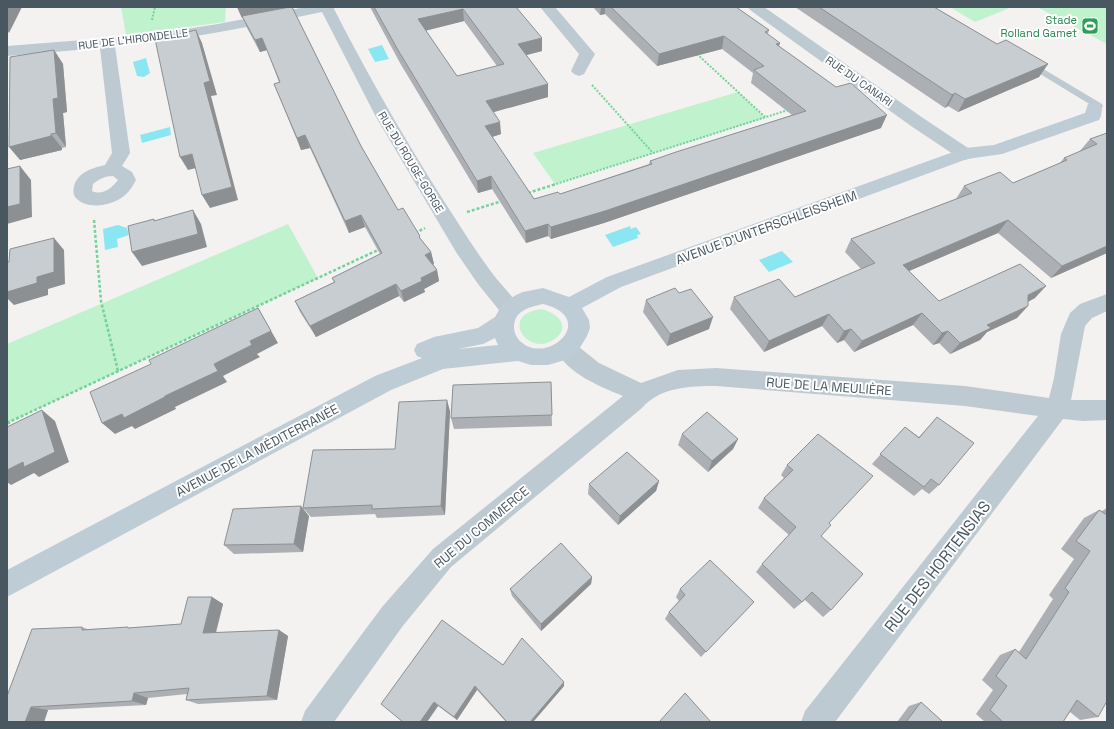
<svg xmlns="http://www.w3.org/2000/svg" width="1114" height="729" viewBox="0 0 1114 729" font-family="'Space Grotesk',sans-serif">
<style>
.green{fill:#bff2cd}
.water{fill:#8ae7f1}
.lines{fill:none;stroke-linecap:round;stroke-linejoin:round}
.path-far2{stroke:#75d299;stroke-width:2;stroke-dasharray:2 1.5;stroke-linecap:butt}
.path-far1{stroke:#75d299;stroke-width:2.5;stroke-dasharray:3 2;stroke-linecap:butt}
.path{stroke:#75d299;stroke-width:3;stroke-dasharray:3.5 2.5;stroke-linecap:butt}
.lane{fill:#becad1;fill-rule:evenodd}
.street{fill:#becad1;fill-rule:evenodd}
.secondary{fill:#beccd5;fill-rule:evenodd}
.wall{fill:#acb0b4;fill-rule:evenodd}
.shaded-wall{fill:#8c9092}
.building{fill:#c8cdd1;stroke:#8c9092;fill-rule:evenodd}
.labels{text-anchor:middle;stroke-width:4;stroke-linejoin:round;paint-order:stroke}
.far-leisure-label{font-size:11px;fill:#27864d;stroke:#fff;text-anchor:end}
.far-street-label{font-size:11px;fill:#485760;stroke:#fff}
.street-label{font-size:13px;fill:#485760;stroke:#fff}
.near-street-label{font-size:16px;fill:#485760;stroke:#fff}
</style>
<rect width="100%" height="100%" fill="#f4f1f1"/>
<path class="green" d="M121 7H226L225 22 126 35Z
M950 7H1012L975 22Z
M1037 7H1107V44Z
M738 92 765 118 555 184 533 153Z
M288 224 318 278 7 423V344Z
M541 309C555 312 572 325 556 338 530 360 497 315 541 309Z"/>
<path class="water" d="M382 45 389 59 375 62 368 49Z
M146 58 150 73 144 77 137 76 133 62Z
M170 127 171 135 142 143 140 135Z
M118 225 127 228 129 235 117 239 118 247 105 250 103 229Z
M630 226 631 229 636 227 641 234 637 235 638 238 613 247 605 235Z
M782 251 793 262 769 272 759 260Z"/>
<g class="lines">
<path class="path-far2" d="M152 20 155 7
M697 54 765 117
M592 85 653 153
M553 185 788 110"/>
<path class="path-far1" d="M528 193 556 184
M467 212 502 201
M94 220 101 301 118 371
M415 233 425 228
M7 423 380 249"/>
<path class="path" d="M7 423 10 422"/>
<path class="lane" d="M1030 61 1102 104 1103 106 1102 108H1096L1027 66 1026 64 1027 62Z"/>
<path class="street" d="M306 7H335L334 9C372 83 414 156 460 226 470 242 481 258 492 273 501 285 513 296 520 309L517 315 510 317 503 315 478 284 456 252 376 117 322 12C253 26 185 40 115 46L130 153 122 166 132 172 136 180C133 185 130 191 125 195 114 205 88 211 76 198 73 195 73 190 74 187 77 172 93 168 105 165L112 153 100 48 7 56V46L147 35 218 24ZM113 176 118 180C112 188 102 196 92 191L93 184C99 179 105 176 113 176Z
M540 7H555L595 54 584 74 579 76 574 74 571 71 579 54Z
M748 7H764L923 118 971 150 974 154 971 158 965 160 959 158 911 126 750 10Z
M1107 294V311L1092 318 1085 326 1071 400H1107V420L1083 421 1063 419 835 722H801L805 711 1038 416 965 406 716 386C690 386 660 387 642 408L451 567 402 627 334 722H301L305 711 382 607 433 549 623 396C599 386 568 374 555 349L558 343 566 340 574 343 599 363 641 383 678 370 716 368 965 386 1049 398 1054 378 1061 334 1070 313 1080 304Z"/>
<path class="secondary" d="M1094 103 1100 104 1102 108 1101 116 1099 120 1002 154 967 159 621 287 582 308 589 320 590 328 587 336 578 351 565 360 548 365H531L518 361 443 369 391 390 7 597V570L375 376 422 358 417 356 414 350 417 344 434 337 478 328 495 317 503 303 516 295 523 292 543 288 569 297 607 277 942 156 965 148 994 145 1085 113 1088 104ZM543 304C599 318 548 366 521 342 516 337 514 333 514 326 515 310 530 307 543 304ZM495 338 498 345 458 349 483 344Z"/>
</g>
<path class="wall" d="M237 7H292L361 146 398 210 431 252 434 264H433L437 270 439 281 424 289 425 292 404 302 399 296 316 337 300 312 295 301 334 282 332 278 380 254 365 227 349 233 310 148 301 150 274 84 279 82 267 50 260 52 247 28 243 18H242Z
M370 7H516L542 51 526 55 548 84V97L493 112 501 134 492 137 534 199 560 194 649 164 650 161 792 115 751 83 753 73 722 49 657 66 605 14 600 15 593 7H736L769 30 768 34 779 47 881 128 604 223 551 239 548 236 526 243 492 189 478 193 400 63ZM464 21 497 66 457 76 425 31Z
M795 7H934L997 44 1048 64 1039 77 958 112 948 106 945 108Z
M54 50 63 64 67 112 63 113 66 147 62 148V150L20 160Z
M1107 133V253L1051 278 998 233 909 271 939 301 1035 298 1028 302 1017 318 987 332 980 340 950 354 939 343 933 345 913 325 854 352 844 340 837 343 822 326 764 352 730 309 734 297H795L861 269 845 252 851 239 956 199 964 186 1013 183 1060 163 1064 158 1079 152 1090 139Z
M679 293 709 329 667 346 643 312 646 300Z
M551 382 552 426 454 429 451 418Z
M450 411 445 515 377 518 375 514 311 517 303 508 395 449Z
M937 417 939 485 929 494 922 489 914 496 872 464 905 427 919 437Z
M682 434 738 439 733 449 708 472 678 445Z
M818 434 829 523 821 536 831 610 823 617 805 600 794 609 756 572 762 564 789 535 758 508 764 498 784 478 781 475 787 465Z
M659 481 656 491 618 525 588 494 589 484Z
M1107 508V701L1098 717 1080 720 1070 712 1063 722H985L976 714 993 690 982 680 1000 655 1015 649 1019 652 1053 599 1049 595 1074 559 1061 549 1084 518 1099 510 1102 511Z
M309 516 303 552 234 554 224 545Z
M592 577 591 584 541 631 512 596 510 589Z
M680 589 754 602 701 657 665 619 669 612 679 601 676 597Z
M212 597 223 604 216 633 279 630 288 636 277 700 198 704 186 700 187 694 148 698 146 705 48 710 44 722H7L82 627 87 629 131 628 181 624Z
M503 665 564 682V686L533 722H506L477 690 457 720 438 706 427 722H403Z
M921 702 943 722H897L909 706Z"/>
<path class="shaded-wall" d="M7 7H22L9 33 7 30Z
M237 7H291V8L242 18Z
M601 7H605V14L600 15Z
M463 9 464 21 420 32 418 19Z
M196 30 202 43 217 95 211 96 238 200 210 208 202 195 204 83Z
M724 36 722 49 657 66 659 54Z
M262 38 267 50 260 52 255 40Z
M542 38V51L519 57 518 44Z
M780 43 776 55V44Z
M54 50 63 64 67 112 63 113 66 147 56 133 53 99Z
M1048 64 1039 77 958 112 965 99Z
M548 84V97L487 114 486 101Z
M955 93 948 106 945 108 952 95Z
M887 115 881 128 604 223 551 239V227Z
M500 122 501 134 486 139 485 126Z
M51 134 62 148V150L20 160 9 147Z
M305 135 310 148 301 150 297 138Z
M192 154 200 167 188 170 180 157Z
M20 166 31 180 32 217 7 224V207Z
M491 176 492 189 478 193 477 181Z
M193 210 201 224 207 247 142 266 132 252Z
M361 215 365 227 349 233 345 221Z
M1008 220 998 233 895 277 903 265Z
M548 224V236L526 243 525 231Z
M54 238 64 250 65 284 48 289V295L14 305 7 298V292L37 277Z
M1107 246V253L1051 278 1062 266Z
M431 252 434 264 428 267 425 255Z
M437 270 439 281 424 289 425 292 404 302 401 291 421 278Z
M396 284 399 296 316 337 310 326Z
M1046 286 1035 298 1017 307 1028 295Z
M1028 306 1017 318 987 332 980 340 950 354 960 343 987 325Z
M258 308 278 343 257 354 260 357 223 376 227 382 175 407 176 409 135 429 132 426 115 434 102 423 122 414 165 396 250 341Z
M922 313 913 325 854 352 862 341Z
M829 314 822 326 764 352 769 341Z
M713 317 709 329 667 346 670 334Z
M851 329 844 340 837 343 844 331Z
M948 331 939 343 933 345 942 333Z
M447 400 450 411 445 515 441 506Z
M42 410 55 421 69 462 39 477 34 473 11 485 7 482V470L23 462Z
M738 439 733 449 708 472 712 461Z
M659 481 656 491 618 525 620 516Z
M301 506 309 516 303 552 294 544Z
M592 577 591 584 541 631V624Z
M212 597 223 604 214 639 203 633Z
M279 630 288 636 277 700 267 696Z
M564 682V686L533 722H530Z
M475 686 477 690 457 720 454 717Z
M134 693 148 698 146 705 132 701Z
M434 702 438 706 427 722H420Z
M31 707 48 710 44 722H25Z"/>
<path class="building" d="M290 7H292L361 146 398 210 403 208 420 236 419 237 431 252 425 255 437 270 421 278 422 281 401 291 396 284 310 326 295 301 335 282 332 278 382 253 361 215 345 221 305 135 297 138 274 84 280 82 262 38 255 40 242 16Z
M374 7H516L542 38 518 44 548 84 486 101 500 122 485 126 534 199 558 192 560 194 652 164 650 161 676 152 806 111 754 70 764 66 724 36 659 54 611 7H736L769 30 765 32 780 43 776 44 836 87 851 83 887 115 605 211 551 227 548 224 525 231 491 176 477 181 398 50ZM463 9 504 64 457 76 418 19Z
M819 7H934L997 44 1006 40 1048 64 965 99 955 93 952 95Z
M196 30 210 81 204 83 232 187 202 195 192 154 180 157 155 39Z
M54 50 58 98 53 99 56 133 51 134V136L9 147 10 57Z
M1107 133V246L1062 266 1008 220 903 265 939 301 1020 264 1046 286 1028 295V306L987 325 991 328 960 343 948 331 942 333 922 313 862 341 851 329 844 331 829 314 769 341 734 297 779 279 795 297 875 263 851 239 972 193 964 186 1000 172 1013 183 1067 160 1064 158 1097 144 1090 139Z
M20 166V204L7 207V169Z
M193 210 198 234 132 252 128 226 154 219V221Z
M54 238V272L37 277V283L7 292V262H9L10 249Z
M675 288 679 293 691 289 713 317 670 334 646 300Z
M258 308 271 331 250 341 252 345 214 364 218 371 165 396V397L124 418 122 414 102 423 90 392 151 364 149 360Z
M551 382 552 415 451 418 453 385Z
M447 400 441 506 372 509V505L303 508 313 450 395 449 399 402Z
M42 410 55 452 24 467 23 462 7 470V427Z
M707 412 738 439 712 461 682 434Z
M937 417 974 443 939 485 931 479 924 487 880 454 905 427 919 438Z
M818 434 873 476 829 523 831 525 821 536 863 574 831 610 812 592 802 602 762 564 796 527 764 498 793 470 787 465Z
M627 452 659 481 620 516 589 484Z
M301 506 294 544 224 545 233 509Z
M1099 510 1107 515V701L1098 717 1077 700 1063 722H1003L990 710 1007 686 996 676 1015 649 1026 659 1069 592 1065 588 1090 551 1076 541Z
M561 543 592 577 541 624 510 589Z
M710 560 754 602 706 652 669 612 685 595 680 589Z
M188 597H212L203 633 279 630 267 696 186 700 189 688 134 693 132 701 31 707 25 722H7V696L32 629 82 627V630L128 627V628L181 624Z
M442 620 503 665 522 638 564 682 530 722H507L475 686 454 717 434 702 420 722H403L381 704Z
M685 693 711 722H659Z
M921 702 943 722H906Z"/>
<defs>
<g id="stadium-square" transform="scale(0.9)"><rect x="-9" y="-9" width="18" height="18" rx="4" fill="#2e9e5b" stroke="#fff"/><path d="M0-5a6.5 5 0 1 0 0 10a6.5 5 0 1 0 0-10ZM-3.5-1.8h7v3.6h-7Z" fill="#fff"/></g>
</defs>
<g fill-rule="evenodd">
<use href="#stadium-square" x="1090" y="26"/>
</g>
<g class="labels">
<g class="far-leisure-label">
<text x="1077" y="24">Stade<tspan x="1077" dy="13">Rolland Gamet</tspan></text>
</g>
<g class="far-street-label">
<text transform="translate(133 39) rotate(-7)" y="4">RUE DE L'HIRONDELLE</text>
<text transform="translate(859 81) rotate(35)" y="4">RUE DU CANARI</text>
<text transform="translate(411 162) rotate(59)" y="4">RUE DU ROUGE-GORGE</text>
</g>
<g class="street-label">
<text transform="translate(766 227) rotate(-20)" y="5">AVENUE D'UNTERSCHLEISSHEIM</text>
<text transform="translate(829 386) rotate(4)" y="5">RUE DE LA MEULIÈRE</text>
<text transform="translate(257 450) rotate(-28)" y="5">AVENUE DE LA MÉDITERRANÉE</text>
<text transform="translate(481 527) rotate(-40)" y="5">RUE DU COMMERCE</text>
</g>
<g class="near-street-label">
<text transform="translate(937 566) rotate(-52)" y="6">RUE DES HORTENSIAS</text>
</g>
</g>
<rect width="1114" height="729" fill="none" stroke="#485760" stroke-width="16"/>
</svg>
